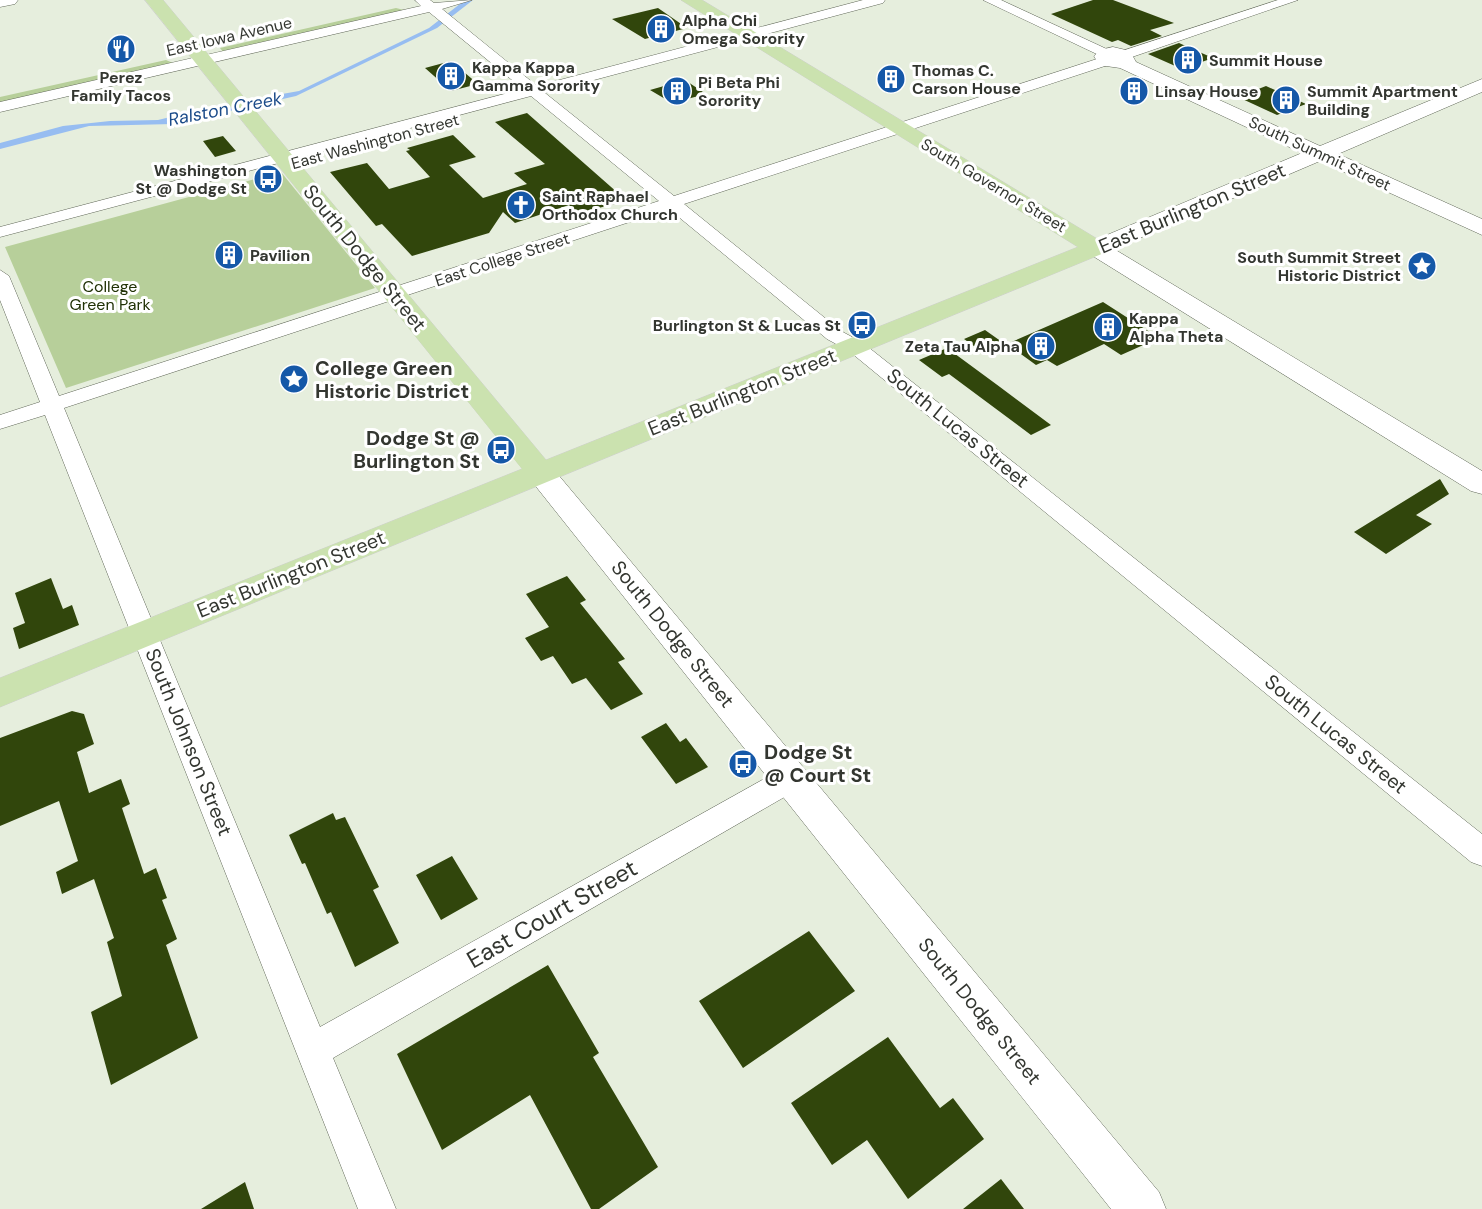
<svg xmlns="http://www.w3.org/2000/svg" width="1482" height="1209" viewBox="0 0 1482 1209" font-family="'DM Sans',sans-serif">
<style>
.green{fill:#b7cf9a}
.water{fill:#97bdf1}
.building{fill:#31460c}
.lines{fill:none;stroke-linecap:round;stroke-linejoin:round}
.street-casing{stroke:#616859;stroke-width:1}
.secondary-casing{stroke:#616859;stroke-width:1}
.primary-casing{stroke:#cecfcd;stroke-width:1}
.street{fill:#fff;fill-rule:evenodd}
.secondary{fill:#fff;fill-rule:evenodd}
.primary{fill:#cbe2af;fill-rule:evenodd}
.labels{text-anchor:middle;stroke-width:6;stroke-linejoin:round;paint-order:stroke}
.far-poi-label{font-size:16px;font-weight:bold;fill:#333630;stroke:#fff;text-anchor:start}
.far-street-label{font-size:16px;fill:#333630;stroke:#fff}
.far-park-label{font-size:16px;fill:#203105;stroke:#fff}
.far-water-label{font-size:18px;font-style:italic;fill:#1b4b89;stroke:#fff}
.street-label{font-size:20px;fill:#333630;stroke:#fff}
.poi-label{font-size:20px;font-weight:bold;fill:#333630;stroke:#fff;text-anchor:start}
.near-street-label{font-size:24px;fill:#333630;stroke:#fff}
</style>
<rect width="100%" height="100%" fill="#e6eedd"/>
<path class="green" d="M396 8 404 10 223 52 220 48Z
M166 60 173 63 0 104V97Z
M281 172 375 288 66 388 5 247Z"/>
<path class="water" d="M465 0H473L437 28 296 96 173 124 89 126 0 149V143L63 126 110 121 158 120 219 105 299 91 429 28Z"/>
<path class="building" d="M1093 0H1113L1174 23 1150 30 1162 36 1131 46 1118 40 1112 42 1051 14Z
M658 8 687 28 645 39 612 19Z
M1179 43 1213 58 1182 69 1148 54Z
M451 61 478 84 451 91 425 68Z
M685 80 706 94 672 103 650 90Z
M1266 86 1306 104 1277 115 1238 97Z
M527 113 627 201 578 213 569 205 515 223 503 212 489 233 412 256 382 224 376 226 330 172 367 163 389 189 430 177 406 151 410 150 407 148 453 135 476 157 449 165 483 198 527 184 514 173 545 164 495 122Z
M223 136 236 151 215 157 203 141Z
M1103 302 1159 338 1121 355 1104 344 1057 366 1047 360 1036 365 1007 344Z
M985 330 1002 342 981 351 964 339Z
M947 348 1000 387 1051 425 1031 435 949 374 942 377 919 360Z
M1440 479 1449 494 1416 515 1432 524 1386 554 1354 532Z
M567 576 586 600 580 603 625 659 618 662 643 694 611 710 586 678 572 684 553 656 541 661 525 638 549 627 526 594Z
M51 578 63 609 72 605 79 625 19 649 13 628 25 623 15 593Z
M72 711 84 714 94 744 77 752 89 793 121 779 130 804 122 808 144 874 156 868 167 898 162 900 177 939 166 945 198 1038 111 1085 91 1012 122 996 107 942 114 938 94 879 62 894 56 872 78 861 59 801 0 826V738Z
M666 723 680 742 686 738 708 767 676 784 641 737Z
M333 813 336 820 345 817 379 887 373 890 399 943 355 967 331 912 327 914 305 863 302 864 289 835Z
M452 856 478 899 441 920 416 875Z
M809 931 855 991 743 1068 699 1001Z
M548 965 599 1053 593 1057 658 1167 599 1209H591L530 1095 442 1150 397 1054Z
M888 1037 940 1108 953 1098 984 1139 908 1199 867 1140 832 1165 791 1103Z
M1001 1179 1024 1209H963Z
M245 1182 254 1209H201Z"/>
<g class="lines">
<g class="street-casing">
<path id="street" d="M415 0H430L434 3 472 0 442 9 537 86 863 0H885L883 3 545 93 674 196 1103 57 983 0H1001L1111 51 1113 54 1109 57 1113 61 1111 64 684 204 841 331 863 343 1482 834V866L1471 862 849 351 827 339 669 209 64 408 320 1027 780 770 790 767 800 770 805 779 800 788 333 1058 396 1209H358L45 415 0 429V415L40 402 0 300V270L9 276 59 396 659 201 531 96 0 237V227L523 89 429 12 0 112V102L421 6Z
M1278 0H1298L1129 58 1124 59 1117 55 1119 52Z"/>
</g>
<g class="secondary-casing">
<path id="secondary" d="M0 0H18L15 4 0 7Z
M1113 47 1130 51 1136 62 1320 146 1482 79V92L1338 154 1482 219V235L1320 161 1114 249 1482 471V494L1471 491 1088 253 1084 248 1088 243 1302 153 1120 68 1099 65 1094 56 1100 50Z
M540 462 550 465 1159 1192 1166 1209H1111L530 479 525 472 530 465Z"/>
</g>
<g class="primary-casing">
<path id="primary" d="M145 0H163L546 460 1078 247 681 0H702L1104 243 1108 248 1104 253 0 707V678L522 469Z"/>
</g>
<use href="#street" class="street"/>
<use href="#secondary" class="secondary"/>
<use href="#primary" class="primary"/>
</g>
<defs>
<g id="building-disc" transform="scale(1.5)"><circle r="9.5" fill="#1558a8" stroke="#fff"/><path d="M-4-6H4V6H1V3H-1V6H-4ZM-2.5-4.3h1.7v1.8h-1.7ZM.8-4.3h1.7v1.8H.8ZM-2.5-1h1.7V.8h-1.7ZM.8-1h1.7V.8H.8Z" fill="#fff"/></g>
<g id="restaurant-disc" transform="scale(1.5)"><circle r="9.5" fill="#1558a8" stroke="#fff"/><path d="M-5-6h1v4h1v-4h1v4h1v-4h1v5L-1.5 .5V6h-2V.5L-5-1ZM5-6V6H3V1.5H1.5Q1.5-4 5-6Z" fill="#fff"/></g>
<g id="bus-disc" transform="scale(1.5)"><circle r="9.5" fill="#1558a8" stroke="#fff"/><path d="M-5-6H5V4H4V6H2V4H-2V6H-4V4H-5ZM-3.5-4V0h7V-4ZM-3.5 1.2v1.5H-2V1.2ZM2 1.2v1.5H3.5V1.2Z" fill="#fff"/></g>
<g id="church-disc" transform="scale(1.5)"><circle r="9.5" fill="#1558a8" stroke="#fff"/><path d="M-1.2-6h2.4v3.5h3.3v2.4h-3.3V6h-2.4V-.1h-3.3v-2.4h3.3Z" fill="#fff"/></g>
<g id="sight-disc" transform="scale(1.5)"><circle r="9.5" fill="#1558a8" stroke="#fff"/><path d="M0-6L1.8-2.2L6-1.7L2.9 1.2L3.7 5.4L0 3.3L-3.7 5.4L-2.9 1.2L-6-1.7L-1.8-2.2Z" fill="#fff"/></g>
</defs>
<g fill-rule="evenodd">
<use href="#building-disc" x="661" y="29"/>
<use href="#restaurant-disc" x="121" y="49"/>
<use href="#building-disc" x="1188" y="60"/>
<use href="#building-disc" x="451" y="76"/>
<use href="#building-disc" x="891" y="79"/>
<use href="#building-disc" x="677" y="91"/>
<use href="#building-disc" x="1134" y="91"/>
<use href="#building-disc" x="1286" y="100"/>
<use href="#bus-disc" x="268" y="179"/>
<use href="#church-disc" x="521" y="205"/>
<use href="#building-disc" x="229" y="255"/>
<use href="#sight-disc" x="1422" y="266"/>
<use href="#bus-disc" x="862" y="325"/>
<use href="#building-disc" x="1108" y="327"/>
<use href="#building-disc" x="1041" y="346"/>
<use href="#sight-disc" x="294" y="379"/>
<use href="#bus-disc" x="501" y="450"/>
<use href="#bus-disc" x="743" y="764"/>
</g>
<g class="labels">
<g class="far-poi-label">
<text x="682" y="26">Alpha Chi<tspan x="682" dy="18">Omega Sorority</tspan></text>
<text x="1209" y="66">Summit House</text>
<text x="472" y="73">Kappa Kappa<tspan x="472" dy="18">Gamma Sorority</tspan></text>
<text x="912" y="76">Thomas C.<tspan x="912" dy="18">Carson House</tspan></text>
<text x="121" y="83" text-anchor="middle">Perez<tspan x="121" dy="18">Family Tacos</tspan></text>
<text x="698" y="88">Pi Beta Phi<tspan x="698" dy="18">Sorority</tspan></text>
<text x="1155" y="97">Linsay House</text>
<text x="1307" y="97">Summit Apartment<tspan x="1307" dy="18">Building</tspan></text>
<text x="247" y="176" text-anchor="end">Washington<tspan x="247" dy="18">St @ Dodge St</tspan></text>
<text x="542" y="202">Saint Raphael<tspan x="542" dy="18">Orthodox Church</tspan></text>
<text x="250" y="261">Pavilion</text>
<text x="1401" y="263" text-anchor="end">South Summit Street<tspan x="1401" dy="18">Historic District</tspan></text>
<text x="1129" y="324">Kappa<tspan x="1129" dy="18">Alpha Theta</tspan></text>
<text x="841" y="331" text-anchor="end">Burlington St &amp; Lucas St</text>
<text x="1020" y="352" text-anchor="end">Zeta Tau Alpha</text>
</g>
<g class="far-street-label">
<text transform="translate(229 36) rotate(-13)" y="6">East Iowa Avenue</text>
<text transform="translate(375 141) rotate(-15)" y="6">East Washington Street</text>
<text transform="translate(1320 153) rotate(25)" y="6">South Summit Street</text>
<text transform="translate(994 185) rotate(31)" y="6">South Governor Street</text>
<text transform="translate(502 259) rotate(-18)" y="6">East College Street</text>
</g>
<g class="far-park-label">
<text x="110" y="292">College<tspan x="110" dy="18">Green Park</tspan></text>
</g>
<g class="far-water-label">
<text transform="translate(225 109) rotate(-11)" y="6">Ralston Creek</text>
</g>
<g class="street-label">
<text transform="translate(1192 208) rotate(-23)" y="7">East Burlington Street</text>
<text transform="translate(365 258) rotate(51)" y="7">South Dodge Street</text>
<text transform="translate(742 392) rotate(-22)" y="7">East Burlington Street</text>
<text transform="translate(958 428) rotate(39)" y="7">South Lucas Street</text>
<text transform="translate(291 574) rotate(-22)" y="7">East Burlington Street</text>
<text transform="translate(673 634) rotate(51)" y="7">South Dodge Street</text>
<text transform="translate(1336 734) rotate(39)" y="7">South Lucas Street</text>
<text transform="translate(189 742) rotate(68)" y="7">South Johnson Street</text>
<text transform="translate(980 1011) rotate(51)" y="7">South Dodge Street</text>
</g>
<g class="poi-label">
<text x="315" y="375">College Green<tspan x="315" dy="23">Historic District</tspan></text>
<text x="480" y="445" text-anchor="end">Dodge St @<tspan x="480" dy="23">Burlington St</tspan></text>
<text x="764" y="759">Dodge St<tspan x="764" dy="23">@ Court St</tspan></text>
</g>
<g class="near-street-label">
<text transform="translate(552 914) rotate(-30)" y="8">East Court Street</text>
</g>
</g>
</svg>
